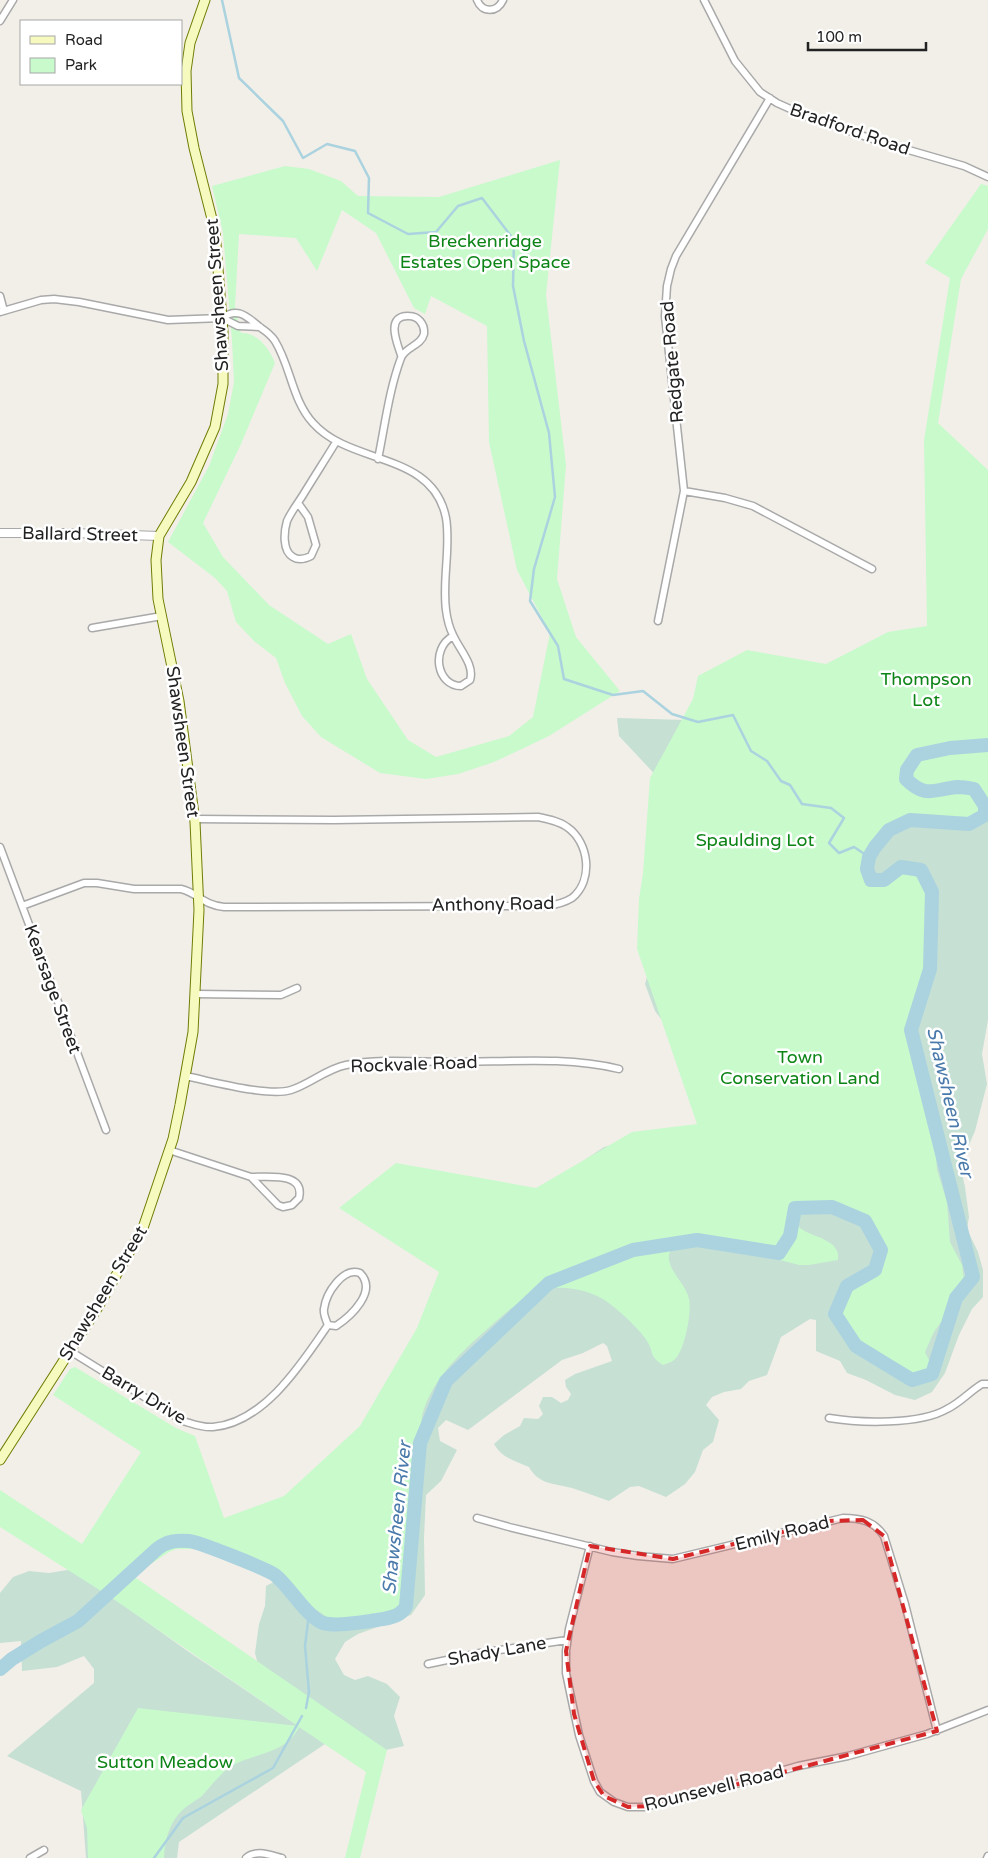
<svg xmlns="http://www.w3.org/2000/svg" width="988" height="1858" viewBox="0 0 988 1858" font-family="'Varela Round',sans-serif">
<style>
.wetland{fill:#c6e0d4}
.park{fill:#c8facc;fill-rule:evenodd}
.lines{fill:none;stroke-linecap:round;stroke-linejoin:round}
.stream{stroke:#aad3df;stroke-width:2.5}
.river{stroke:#aad3df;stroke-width:14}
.minor-casing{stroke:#a9a9a9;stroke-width:9}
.tertiary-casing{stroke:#a9a9a9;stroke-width:10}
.secondary-casing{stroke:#707d05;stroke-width:11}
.minor{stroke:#fff;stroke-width:6}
.tertiary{stroke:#fff;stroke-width:8}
.secondary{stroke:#f7fabf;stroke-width:9}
.marked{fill:#d62828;fill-opacity:0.2;stroke:#d62828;stroke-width:4;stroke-dasharray:10 6;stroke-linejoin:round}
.labels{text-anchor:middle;stroke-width:5;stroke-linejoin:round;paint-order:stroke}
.street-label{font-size:18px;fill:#222;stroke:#fff}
.park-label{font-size:18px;fill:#0c8416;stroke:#fff}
.water-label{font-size:19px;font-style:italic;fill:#4a7aab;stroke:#fff}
</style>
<rect width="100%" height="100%" fill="#f2efe9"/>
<path class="wetland" d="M988 645V1020L982 1054 987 1084 975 1131 968 1147 957 1153 965 1187 969 1217 967 1229 978 1252 983 1270V1297L972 1309 959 1335 945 1373 932 1392 915 1400 895 1395 866 1380 847 1373 840 1361 816 1351V1320L810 1319 781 1337 767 1375 749 1381 741 1389 724 1392 712 1397 706 1405 719 1420 713 1442 703 1450 695 1472 685 1484 666 1497 639 1486 630 1487 609 1501C597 1497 585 1492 572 1488 554 1483 539 1485 529 1467 515 1461 502 1458 494 1444L504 1435 520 1426 524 1418 538 1419 543 1414 539 1406 543 1397H552L561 1403 568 1400 571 1394 566 1387 565 1380 575 1374 612 1361 607 1346 603 1343 583 1353 562 1360 468 1430 446 1420 438 1428 440 1441 457 1450 441 1481 426 1495 424 1538 425 1595 411 1615 358 1634 345 1642 335 1659 344 1675 355 1680 368 1676 387 1684 400 1697 394 1716 404 1746 381 1751 260 1672 255 1653 259 1624 265 1606 266 1586 285 1576 583 1161 604 1147 612 1145 662 1161 722 1116 695 1063 655 1011 645 984 664 919V784L619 736 617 718 686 720Z
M73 1569 186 1650 325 1744 179 1842 177 1858H86L81 1791 7 1756 94 1683V1669L84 1656 57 1667 22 1671 21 1641 0 1643V1593L13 1577 29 1571 49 1573Z"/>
<path class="park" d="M560 160 546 295 566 465 557 579 576 637 620 691 549 736 494 762 458 774 426 779 380 773 321 737 302 716 285 683 276 658 254 641 236 622 227 591 215 578 168 542 209 466 228 414 234 382 232 340 223 233 212 186 285 166 309 169 341 181 358 196 439 197ZM342 210 376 233 414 308 425 314 431 296 487 326 489 442 517 570 550 633 533 717 509 736 436 757 408 740 367 679 351 634 328 644 269 605 223 557 203 523 241 444 275 363C270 349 257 332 241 333L235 307 239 234 296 238 317 271Z
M981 184 988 186V229L961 279 938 423 988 470V744L983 745H988V803L974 789 956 787 974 791 981 801 982 812C952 832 925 815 895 829 889 831 885 838 881 842 876 849 870 858 870 867 870 876 879 879 887 880 894 877 898 869 906 866L919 871 929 887 936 931 935 943 919 995 916 1011V1058L936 1128 939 1146 936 1157 937 1170 947 1202 950 1242 962 1265 964 1280 959 1291 953 1300 950 1309 934 1332 925 1352 931 1364 932 1375C928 1379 923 1385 916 1384 904 1381 894 1364 885 1356 875 1348 856 1339 848 1330 844 1325 840 1319 839 1313 836 1279 895 1272 871 1231 860 1213 850 1210 831 1206 820 1204 807 1200 797 1206 786 1233 816 1232 830 1243 834 1245 836 1249 838 1253V1260L809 1265H799L712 1242H697L672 1248C660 1265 686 1282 689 1299 692 1312 685 1348 676 1358 673 1362 668 1363 663 1365 648 1355 655 1354 647 1341 640 1329 612 1303 599 1297 583 1289 561 1285 544 1290 521 1297 502 1316 485 1331 458 1355 431 1381 422 1416L406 1562 408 1611 400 1618 385 1624 363 1626 346 1624 327 1617 305 1602 269 1569 224 1555 213 1549H176L169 1552 133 1576 387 1750 360 1858H345L366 1772 299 1727C288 1752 258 1753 235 1764 221 1772 213 1784 202 1796 197 1800 191 1803 186 1807 170 1820 165 1838 164 1858H88L87 1828 81 1810 138 1708 298 1726 109 1596 0 1527V1490L82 1544 141 1452 53 1395 70 1369 75 1367 176 1428 195 1436 224 1518 284 1496 360 1426 417 1328 439 1272 339 1208 396 1163 536 1188 632 1132 697 1124 637 949 639 899 643 873 650 778 693 699 698 676 747 650 826 664 888 632 927 626 924 440 950 278 925 263ZM939 750 917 755 907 770 906 779 916 789 926 791 913 790 908 787C895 762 916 750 939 750Z"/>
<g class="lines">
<path class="stream" d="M222 0 239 78 283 121 303 158 327 144 355 151 369 178 368 213 408 234 436 232 458 206 482 198 514 240 513 286 524 341 549 433 555 497 534 569 530 601 558 646 564 679 613 695 643 691 672 714 698 722 733 715 751 751 767 761 781 781 790 785 802 804 831 808 844 818 829 843 839 853 854 847 869 857
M306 1708 309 1692 305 1646 309 1614
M154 1858 183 1818 273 1768 302 1716"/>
<path class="river" d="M0 1669 12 1659 41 1641 78 1621 157 1549C167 1541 176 1540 189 1541 199 1542 267 1569 275 1575 290 1587 307 1617 323 1623 336 1627 363 1622 377 1620 388 1618 401 1617 406 1606L420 1443 446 1381 549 1283 633 1250 697 1240 779 1253 790 1236 795 1208 832 1207 865 1221 881 1250 875 1270 847 1286 835 1314 856 1346 912 1380 932 1374 956 1298 973 1277 911 1030 930 969 932 892 921 870 901 867 884 880H871L867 869 869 857 875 847 889 830 910 820 969 824 985 815V806L974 789C969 788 963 787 958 787 934 789 926 799 906 779L907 770 917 755 950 748 988 745"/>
<g class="minor-casing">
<path id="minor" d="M477 0C482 13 497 13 503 0
M704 0 735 61 760 92 777 103 806 116 881 142 964 166 988 177
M0 21 13 0
M0 296 4 311
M0 312 41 300 54 299 79 302 168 320 222 318
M222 318C239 306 248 318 261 328 267 332 271 335 275 341 291 367 292 400 313 423 351 466 433 451 446 518 451 548 442 579 446 610 447 618 449 627 453 635 459 649 475 665 470 680L461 686C437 686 430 649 453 636
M222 318 238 326 260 327
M378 459C385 425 389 390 401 358 405 347 421 346 424 334 425 324 418 316 409 316 385 315 397 343 401 355
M684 491 725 498 753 506 872 569
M298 503 308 517 316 545 311 556C305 559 299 561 293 557 282 551 284 531 287 521 291 512 298 503 303 495 314 477 325 460 336 442
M658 621 684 491 665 316 667 286 671 269 676 256 770 98
M92 628 162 616
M0 847 106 1130
M22 906 84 883H97L134 889H181C198 893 203 905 224 907L546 906C555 905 564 903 572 898 594 880 589 842 567 827 559 821 548 819 538 817L334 820 195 819
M196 994 281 995 297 988
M185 1076C211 1081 267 1097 291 1090 310 1084 326 1069 346 1065 379 1058 419 1062 452 1062 507 1062 566 1056 619 1069
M169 1150 251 1177 278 1205 283 1207 292 1205 299 1198C305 1172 268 1177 251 1177
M70 1351 183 1421C193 1424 203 1428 213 1427 264 1423 302 1363 328 1325L336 1326C351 1316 378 1291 360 1273 343 1267 326 1293 324 1309 323 1314 326 1320 328 1325
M829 1418C859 1423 920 1425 947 1409 960 1403 969 1392 982 1384H988
M477 1518 509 1527 612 1552 638 1556 673 1559 843 1518C861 1518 874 1521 884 1536L905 1604 937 1731
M590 1546 569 1629 566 1651V1673L579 1735 594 1781 600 1792 614 1802 628 1807H644L705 1793 798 1766 848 1756 927 1734 988 1710
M428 1664 480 1653 567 1640
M30 1858 44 1850
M246 1858C256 1849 270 1855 282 1858
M987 1858 988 1856"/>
</g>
<g class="tertiary-casing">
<path id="tertiary" d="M0 533H72L159 536"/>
</g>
<g class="secondary-casing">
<path id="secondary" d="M0 1460 98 1307 143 1228 173 1139 180 1105 193 1032 199 910 195 822 179 701 158 599 156 560 159 536 191 482 215 427 223 384V332L215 231 194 148 187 111 186 71 190 43 205 0"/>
</g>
<use href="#minor" class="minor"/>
<use href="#tertiary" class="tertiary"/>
<use href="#secondary" class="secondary"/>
</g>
<path class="marked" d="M863 1520 884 1536 937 1731 705 1793 651 1806 628 1807 604 1796 594 1781 574 1714 566 1651 590 1546 673 1559 827 1521Z"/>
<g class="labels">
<g class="street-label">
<text transform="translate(850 129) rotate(19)" y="6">Bradford Road</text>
<text transform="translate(217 295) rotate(-94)" y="6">Shawsheen Street</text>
<text transform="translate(672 362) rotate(-95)" y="6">Redgate Road</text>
<text transform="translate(80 534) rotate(1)" y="6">Ballard Street</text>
<text transform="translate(183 742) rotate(82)" y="6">Shawsheen Street</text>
<text transform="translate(493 904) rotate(-1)" y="6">Anthony Road</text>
<text transform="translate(53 989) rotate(70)" y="6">Kearsage Street</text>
<text transform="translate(414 1064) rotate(-2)" y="6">Rockvale Road</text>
<text transform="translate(103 1293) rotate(-59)" y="6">Shawsheen Street</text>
<text transform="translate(144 1395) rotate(31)" y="6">Barry Drive</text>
<text transform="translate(782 1533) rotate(-14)" y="6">Emily Road</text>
<text transform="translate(497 1651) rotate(-10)" y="6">Shady Lane</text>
<text transform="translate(714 1788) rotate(-14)" y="6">Rounsevell Road</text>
</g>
<g class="park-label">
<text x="485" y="247">Breckenridge<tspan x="485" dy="21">Estates Open Space</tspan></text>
<text x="926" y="685">Thompson<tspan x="926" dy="21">Lot</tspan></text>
<text x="755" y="846">Spaulding Lot</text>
<text x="800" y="1063">Town<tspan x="800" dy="21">Conservation Land</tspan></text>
<text x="165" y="1768">Sutton Meadow</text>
</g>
<g class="water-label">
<text transform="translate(951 1102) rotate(77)" y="7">Shawsheen River</text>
<text transform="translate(396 1518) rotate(-84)" y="7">Shawsheen River</text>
</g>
</g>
<rect x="20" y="20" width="162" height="65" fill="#ffffff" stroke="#a7a7a7"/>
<rect x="30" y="36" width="25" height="8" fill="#f7fabf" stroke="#a7a7a7"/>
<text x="65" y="45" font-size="15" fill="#222222">Road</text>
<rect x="30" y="58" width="25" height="15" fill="#c8facc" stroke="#a7a7a7"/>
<text x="65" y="70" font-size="15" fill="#222222">Park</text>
<path d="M808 42v8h118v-8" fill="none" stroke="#222222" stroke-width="2.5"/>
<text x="816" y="42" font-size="15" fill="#222222" stroke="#ffffff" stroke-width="4" paint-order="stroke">100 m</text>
</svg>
